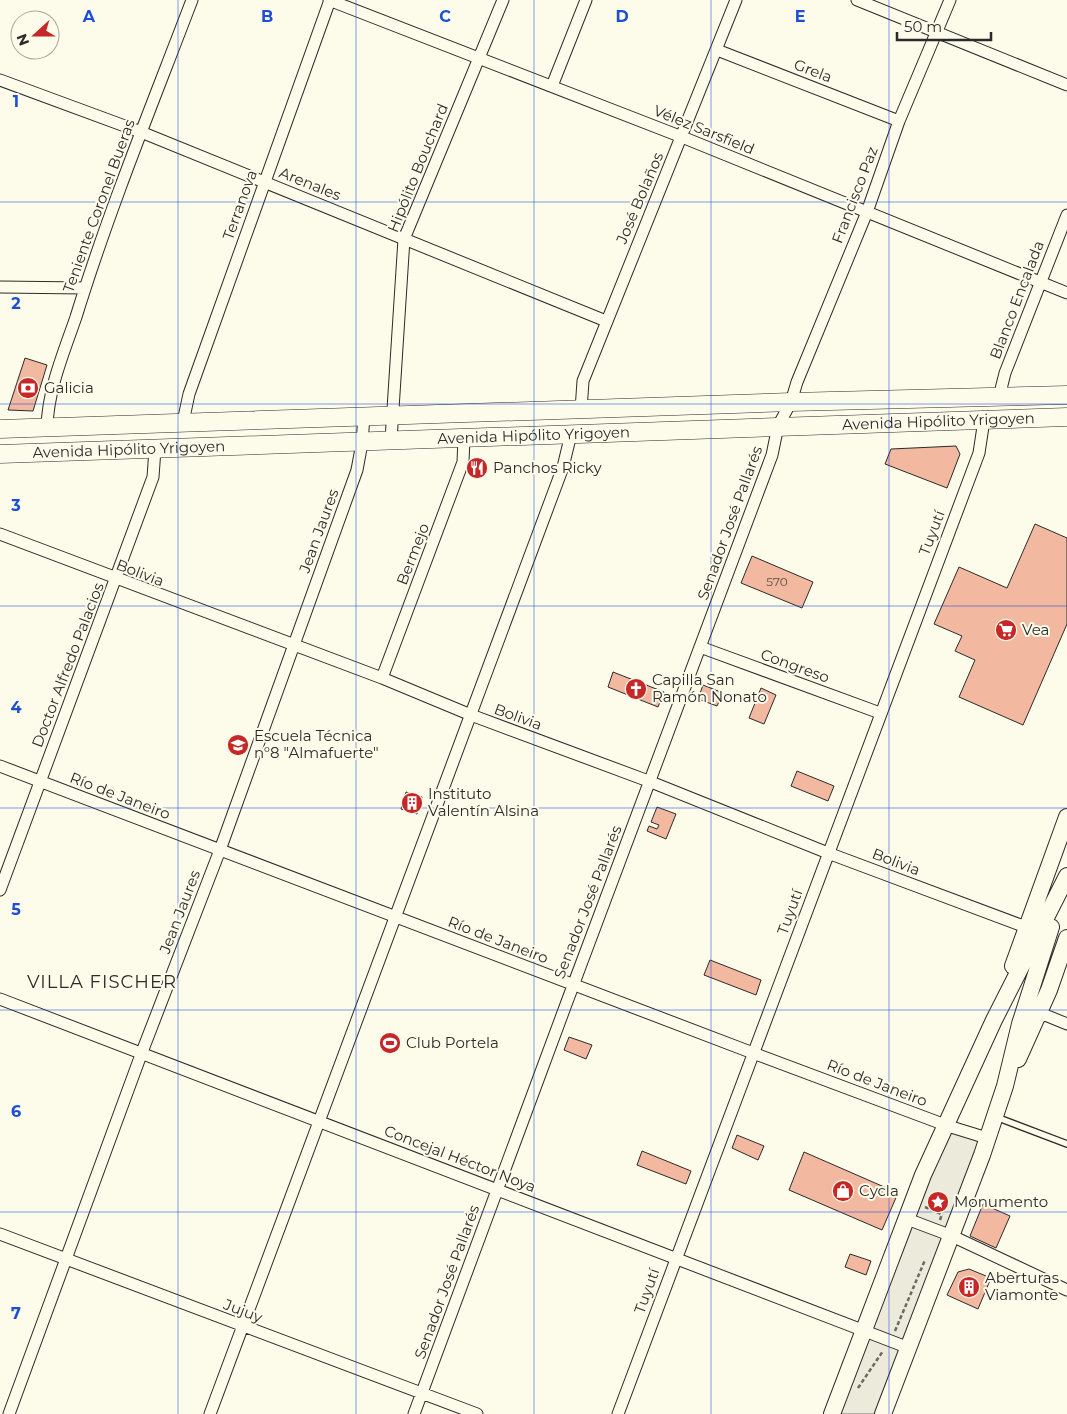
<svg xmlns="http://www.w3.org/2000/svg" width="1067" height="1414" viewBox="0 0 1067 1414" font-family="Montserrat,sans-serif">
<style>
.green{fill:#ecebdb;stroke:#74746e}
.building{fill:#f2b8a0;stroke:#2b2b2b}
.lines{fill:none;stroke-linecap:round;stroke-linejoin:round}
.lane-casing{stroke:#2b2b2b;stroke-width:8}
.street-casing{stroke:#2b2b2b;stroke-width:13}
.secondary-casing{stroke:#2b2b2b;stroke-width:18}
.primary-casing{stroke:#2b2b2b;stroke-width:19}
.path{stroke:#6a6964;stroke-width:2.5;stroke-dasharray:4 2.5;stroke-linecap:butt}
.lane{stroke:#fdfbea;stroke-width:5.5}
.street{stroke:#fdfbea;stroke-width:11}
.secondary{stroke:#fdfbea;stroke-width:16}
.primary{stroke:#fdfbea;stroke-width:18}
.grid{fill:none;stroke:#1d4ed8;stroke-width:1;stroke-opacity:0.55}
.labels{text-anchor:middle;stroke-width:4;stroke-linejoin:round;paint-order:stroke}
.number-label{font-size:12px;fill:#5d4e48}
.street-label{font-size:15px;fill:#2b2b2b;stroke:#fdfbea}
.poi-label{font-size:15px;fill:#2b2b2b;stroke:#fdfbea;text-anchor:start}
.quarter-label{font-size:18px;letter-spacing:1px;fill:#2b2b2b;stroke:#fdfbea}
.grid-label{font-size:16px;text-anchor:middle;font-weight:bold;fill:#1d4ed8;stroke:#fdfbea;stroke-width:4;stroke-linejoin:round;paint-order:stroke}
</style>
<rect width="100%" height="100%" fill="#fdfbea"/>
<path class="green" d="M948 1126 987 1138 883 1414H832Z"/>
<path class="building" d="M25 358 47 365 33 411 8 410Z
M956 446 960 454 947 488 885 464 891 449Z
M1035 524 1067 538V624L1023 725 959 697 975 660 955 651 962 636 934 624 959 567 1007 588Z
M752 556 813 582 802 608 741 583Z
M613 672 664 692 658 707 608 687Z
M703 685 723 693 717 706 698 699Z
M761 688 776 695 764 724 749 718Z
M797 771 834 786 828 801 791 786Z
M406 792 422 797 417 814 401 809Z
M657 807 676 814 666 839 647 831 649 826 657 829 659 825 651 822Z
M710 960 761 980 756 995 704 975Z
M569 1037 592 1045 586 1059 564 1050Z
M737 1135 764 1146 758 1160 732 1148Z
M642 1151 691 1171 686 1184 637 1165Z
M804 1152 898 1193 882 1230 789 1190Z
M983 1204 1010 1216 996 1248 970 1236Z
M850 1254 871 1261 866 1275 845 1267Z
M969 1269 991 1278 978 1309 947 1295 958 1272Z"/>
<g class="lines">
<g class="lane-casing">
<path id="lane" d="M996 1117 1067 1144"/>
</g>
<g class="street-casing">
<path id="street" d="M329 0 682 137 1067 293
M857 0 1067 85
M717 50 899 121
M0 80 141 132 606 321
M552 86 586 0
M0 287 85 288
M999 397 1005 373 1067 215
M581 410 583 381 736 0
M183 422 189 394 330 0
M47 427C48 389 64 352 76 317 109 210 152 105 192 0
M391 440 404 239 503 0
M0 534 382 678 471 715 651 782 828 853 1026 927
M700 647 880 713
M382 678 463 462 464 438
M0 766 753 1053 948 1126 987 1138
M0 890 153 477 155 449
M0 999 909 1348
M1038 1017 1045 1015 1067 1024
M907 1219 952 1236 1067 1290
M0 1234 477 1414
M9 1414 142 1052 220 850 357 470 362 443 364 416
M210 1414 563 467 571 434
M414 1414C532 1094 652 774 772 455L778 426 791 402 797 382 867 212 899 121 950 0
M618 1414 979 453 984 420"/>
</g>
<g class="secondary-casing">
<path id="secondary" d="M1013 966 1067 817
M1018 1059 1049 990 1067 938
M832 1414 923 1175 994 1020 1067 876
M883 1414 982 1155 1005 1086 1020 1024 1051 927"/>
</g>
<g class="primary-casing">
<g id="primary">
<path d="M0 429 791 402 1067 395"/>
<path id="s1" d="M0 454 1067 417"/>
</g>
</g>
<path class="path" d="M925 1207 943 1215
M940 1220 942 1214
M895 1331 925 1260
M858 1388 883 1351"/>
<use href="#lane" class="lane"/>
<use href="#street" class="street"/>
<use href="#secondary" class="secondary"/>
<use href="#primary" class="primary"/>
</g>
<path class="grid" d="M178 0V1414M356 0V1414M534 0V1414M711 0V1414M889 0V1414M0 202H1067M0 404H1067M0 606H1067M0 808H1067M0 1010H1067M0 1212H1067"/>
<defs>
<g id="bank-disc" transform="scale(1.125)"><circle r="9.5" fill="#c62828" stroke="#fdfbea"/><path d="M-6-4H6V4H-6ZM0-2.3a2.3 2.3 0 1 0 0 4.6a2.3 2.3 0 1 0 0-4.6Z" fill="#fff"/></g>
<g id="restaurant-disc" transform="scale(1.125)"><circle r="9.5" fill="#c62828" stroke="#fdfbea"/><path d="M-5-6h1v4h1v-4h1v4h1v-4h1v5L-1.5 .5V6h-2V.5L-5-1ZM5-6V6H3V1.5H1.5Q1.5-4 5-6Z" fill="#fff"/></g>
<g id="supermarket-disc" transform="scale(1.125)"><circle r="9.5" fill="#c62828" stroke="#fdfbea"/><path d="M-6-5.5h2.5l.6 2H6L4.5 2H-2.5L-4.4-4H-6ZM-1.5 3.2a1.3 1.3 0 1 0 .1 0ZM3 3.2a1.3 1.3 0 1 0 .1 0Z" fill="#fff"/></g>
<g id="church-disc" transform="scale(1.125)"><circle r="9.5" fill="#c62828" stroke="#fdfbea"/><path d="M-1.2-6h2.4v3.5h3.3v2.4h-3.3V6h-2.4V-.1h-3.3v-2.4h3.3Z" fill="#fff"/></g>
<g id="school-disc" transform="scale(1.125)"><circle r="9.5" fill="#c62828" stroke="#fdfbea"/><path d="M0-5L7-2L0 1L-7-2ZM-4 1L0 2.5L4 1V4Q0 6-4 4Z" fill="#fff"/></g>
<g id="building-disc" transform="scale(1.125)"><circle r="9.5" fill="#c62828" stroke="#fdfbea"/><path d="M-4-6H4V6H1V3H-1V6H-4ZM-2.5-4.3h1.7v1.8h-1.7ZM.8-4.3h1.7v1.8H.8ZM-2.5-1h1.7V.8h-1.7ZM.8-1h1.7V.8H.8Z" fill="#fff"/></g>
<g id="stadium-disc" transform="scale(1.125)"><circle r="9.5" fill="#c62828" stroke="#fdfbea"/><path d="M0-5a6.5 5 0 1 0 0 10a6.5 5 0 1 0 0-10ZM-3.5-1.8h7v3.6h-7Z" fill="#fff"/></g>
<g id="shop-disc" transform="scale(1.125)"><circle r="9.5" fill="#c62828" stroke="#fdfbea"/><path d="M-5-2.5h2.3a2.7 3.5 0 0 1 5.4 0H5L5.5 6h-11ZM-1.5-2.5h3a1.5 2.3 0 0 0-3 0Z" fill="#fff"/></g>
<g id="sight-disc" transform="scale(1.125)"><circle r="9.5" fill="#c62828" stroke="#fdfbea"/><path d="M0-6L1.8-2.2L6-1.7L2.9 1.2L3.7 5.4L0 3.3L-3.7 5.4L-2.9 1.2L-6-1.7L-1.8-2.2Z" fill="#fff"/></g>
</defs>
<g fill-rule="evenodd">
<use href="#bank-disc" x="28" y="388"/>
<use href="#restaurant-disc" x="477" y="468"/>
<use href="#supermarket-disc" x="1006" y="630"/>
<use href="#church-disc" x="636" y="689"/>
<use href="#school-disc" x="238" y="745"/>
<use href="#building-disc" x="412" y="803"/>
<use href="#stadium-disc" x="390" y="1043"/>
<use href="#shop-disc" x="843" y="1191"/>
<use href="#sight-disc" x="938" y="1202"/>
<use href="#building-disc" x="969" y="1287"/>
</g>
<g class="labels">
<g class="number-label">
<text x="777" y="586">570</text>
</g>
<g class="street-label">
<text transform="translate(813 71) rotate(21)" y="5">Grela</text>
<text transform="translate(704 130) rotate(22)" y="5">Vélez Sarsfield</text>
<text transform="translate(418 168) rotate(-68)" y="5">Hipólito Bouchard</text>
<text transform="translate(310 184) rotate(22)" y="5">Arenales</text>
<text transform="translate(855 195) rotate(-69)" y="5">Francisco Paz</text>
<text transform="translate(640 198) rotate(-67)" y="5">José Bolaños</text>
<text transform="translate(240 205) rotate(-70)" y="5">Terranova</text>
<text transform="translate(99 206) rotate(-70)" y="5">Teniente Coronel Bueras</text>
<text transform="translate(1017 300) rotate(-69)" y="5">Blanco Encalada</text>
<text dy="5" stroke="none"><textPath href="#s1" startOffset="939">Avenida Hipólito Yrigoyen</textPath></text>
<text dy="5" stroke="none"><textPath href="#s1" startOffset="534">Avenida Hipólito Yrigoyen</textPath></text>
<text dy="5" stroke="none"><textPath href="#s1" startOffset="129">Avenida Hipólito Yrigoyen</textPath></text>
<text transform="translate(730 523) rotate(-70)" y="5">Senador José Pallarés</text>
<text transform="translate(319 531) rotate(-70)" y="5">Jean Jaures</text>
<text transform="translate(932 533) rotate(-69)" y="5">Tuyutí</text>
<text transform="translate(413 554) rotate(-69)" y="5">Bermejo</text>
<text transform="translate(140 573) rotate(21)" y="5">Bolivia</text>
<text transform="translate(68 665) rotate(-69)" y="5">Doctor Alfredo Palacios</text>
<text transform="translate(795 666) rotate(20)" y="5">Congreso</text>
<text transform="translate(518 717) rotate(20)" y="5">Bolivia</text>
<text transform="translate(120 796) rotate(21)" y="5">Río de Janeiro</text>
<text transform="translate(896 862) rotate(21)" y="5">Bolivia</text>
<text transform="translate(588 902) rotate(-69)" y="5">Senador José Pallarés</text>
<text transform="translate(180 912) rotate(-69)" y="5">Jean Jaures</text>
<text transform="translate(790 912) rotate(-70)" y="5">Tuyutí</text>
<text transform="translate(498 940) rotate(21)" y="5">Río de Janeiro</text>
<text transform="translate(877 1083) rotate(21)" y="5">Río de Janeiro</text>
<text transform="translate(460 1159) rotate(21)" y="5">Concejal Héctor Noya</text>
<text transform="translate(447 1282) rotate(-70)" y="5">Senador José Pallarés</text>
<text transform="translate(647 1291) rotate(-70)" y="5">Tuyutí</text>
<text transform="translate(243 1311) rotate(21)" y="5">Jujuy</text>
</g>
<g class="poi-label">
<text x="44" y="393">Galicia</text>
<text x="493" y="473">Panchos Ricky</text>
<text x="1022" y="635">Vea</text>
<text x="652" y="685">Capilla San<tspan x="652" dy="17">Ramón Nonato</tspan></text>
<text x="254" y="741">Escuela Técnica<tspan x="254" dy="17">n°8 "Almafuerte"</tspan></text>
<text x="428" y="799">Instituto<tspan x="428" dy="17">Valentín Alsina</tspan></text>
<text x="406" y="1048">Club Portela</text>
<text x="859" y="1196">Cycla</text>
<text x="954" y="1207">Monumento</text>
<text x="985" y="1283">Aberturas<tspan x="985" dy="17">Viamonte</tspan></text>
</g>
<g class="quarter-label">
<text x="102" y="988">VILLA FISCHER</text>
</g>
</g>
<g class="grid-label">
<text x="89" y="22">A</text>
<text x="267" y="22">B</text>
<text x="445" y="22">C</text>
<text x="622" y="22">D</text>
<text x="800" y="22">E</text>
<text x="16" y="107">1</text>
<text x="16" y="309">2</text>
<text x="16" y="511">3</text>
<text x="16" y="713">4</text>
<text x="16" y="915">5</text>
<text x="16" y="1117">6</text>
<text x="16" y="1319">7</text>
</g>
<g transform="translate(35 35) rotate(249)"><circle r="24" fill="#fdfbea" stroke="#a9a89e"/>
<path d="M0-4L9 19L0 12L-9 19Z" fill="#c62828"/>
<text y="-8" font-size="14" font-weight="bold" text-anchor="middle" fill="#2b2b2b">N</text>
</g>
<path d="M897 32v8h94v-8" fill="none" stroke="#2b2b2b" stroke-width="2.5"/>
<text x="904" y="32" font-size="15" fill="#2b2b2b" stroke="#fdfbea" stroke-width="4" paint-order="stroke">50 m</text>
</svg>
